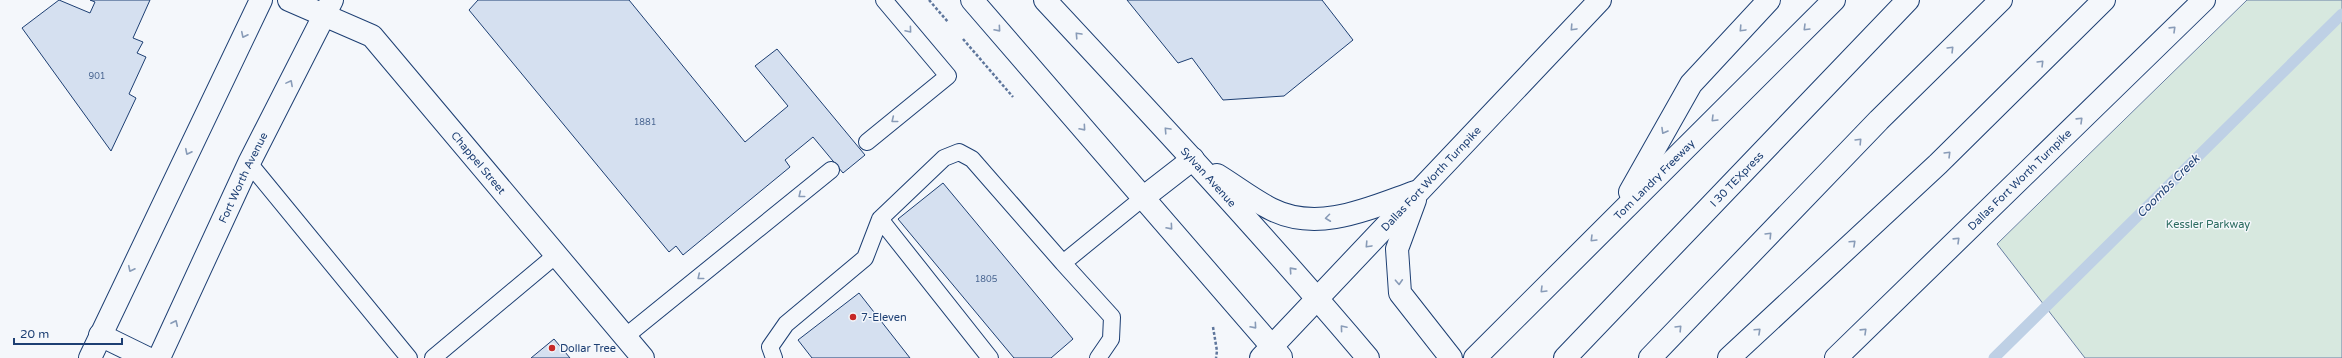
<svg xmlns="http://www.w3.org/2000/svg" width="2342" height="358" viewBox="0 0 2342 358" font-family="'Varela Round',sans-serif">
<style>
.green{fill:#d7e8df;stroke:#687fa3}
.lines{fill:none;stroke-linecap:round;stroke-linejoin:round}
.stream{stroke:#bed0e5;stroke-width:11}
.building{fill:#d5e0f0;stroke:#1d3f73}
.lane-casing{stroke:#1d3f73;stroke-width:18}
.street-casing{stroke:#1d3f73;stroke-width:24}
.secondary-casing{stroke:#1d3f73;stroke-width:24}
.highway-casing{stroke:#1d3f73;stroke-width:24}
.path{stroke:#5e769c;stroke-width:2.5;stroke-dasharray:3 2;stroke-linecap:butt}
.lane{stroke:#f4f7fb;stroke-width:16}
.street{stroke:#f4f7fb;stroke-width:22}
.secondary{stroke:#f4f7fb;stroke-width:22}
.highway{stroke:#f4f7fb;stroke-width:22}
.oneway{stroke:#889bb7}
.poi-dot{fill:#c62828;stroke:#f4f7fb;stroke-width:1.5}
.labels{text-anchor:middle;stroke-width:3;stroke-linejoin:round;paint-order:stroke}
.number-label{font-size:9px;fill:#4b6792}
.street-label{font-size:11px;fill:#1d3f73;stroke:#f4f7fb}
.park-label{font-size:11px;fill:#2c6c60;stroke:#f4f7fb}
.poi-label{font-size:11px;fill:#1d3f73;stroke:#f4f7fb;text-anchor:start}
.water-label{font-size:12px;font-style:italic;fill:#1d3f73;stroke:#f4f7fb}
</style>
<rect width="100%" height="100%" fill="#f4f7fb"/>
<path class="green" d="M2247 0H2342V358H2085L1997 244Z"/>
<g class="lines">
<path class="stream" d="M1994 358 2342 14"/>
</g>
<path class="building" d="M59 0 90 13 95 2 90 0H150L133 38 143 42 137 53 146 57 129 94 136 98 111 151 22 28Z
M478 0H629L745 142 788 106 755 66 777 49 865 155 843 173 813 137 785 160 790 167 683 255 676 246 669 252 469 10Z
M1127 0H1322L1353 40 1284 96 1223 100 1192 58 1178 63Z
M943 183 1073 339 1051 358H1014L898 219Z
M859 293 910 358H812L798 340Z
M554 339 570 358H531Z"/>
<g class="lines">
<g class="lane-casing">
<path id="lane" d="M867 142 948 76 884 0
M249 163 409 358
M1063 263 1112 317 1111 339 1098 358
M626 336 831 170
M433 358 556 255
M774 358 770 347 786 324 865 258 880 219
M990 358 880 219 944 158 959 152 972 159 1063 263 1144 197"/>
</g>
<g class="street-casing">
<g id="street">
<path id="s1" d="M289 0 372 36 643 358"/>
</g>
</g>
<g class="secondary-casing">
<g id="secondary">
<path d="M972 0 1281 357"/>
<path id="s2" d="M1045 0C1155 118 1264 235 1368 358"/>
<path d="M1217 175C1235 186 1253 200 1271 209 1318 233 1370 208 1415 192"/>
<path d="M1144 197 1193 159"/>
<path d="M1415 200 1397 249 1400 293 1451 358"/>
<path d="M100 335 147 358"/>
<path d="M90 358 261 0"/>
<path id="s3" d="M159 358 249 163 332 0"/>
<path id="s4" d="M1261 358 1600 0"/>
<path id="s5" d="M1836 358 2204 0"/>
</g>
</g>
<g class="highway-casing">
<g id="highway">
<path d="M1630 192 1691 84 1769 0"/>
<path id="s6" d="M1475 358 1834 0"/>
<path id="s7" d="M1565 358 1908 0"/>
<path d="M1650 358 1879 120 2001 0"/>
<path d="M1729 358 1938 164 2104 0"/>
</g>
</g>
<path class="path" d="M929 0 948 22
M963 39 1013 97
M1213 327 1217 351 1216 358"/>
<use href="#lane" class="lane"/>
<use href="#street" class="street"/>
<use href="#secondary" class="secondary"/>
<use href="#highway" class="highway"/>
</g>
<defs><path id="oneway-chevron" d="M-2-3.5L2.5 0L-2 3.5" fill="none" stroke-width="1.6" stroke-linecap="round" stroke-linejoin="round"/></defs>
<g class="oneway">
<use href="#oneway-chevron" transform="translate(1573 28) rotate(133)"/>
<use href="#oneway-chevron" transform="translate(1806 28) rotate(135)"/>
<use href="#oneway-chevron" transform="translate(998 29) rotate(49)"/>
<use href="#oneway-chevron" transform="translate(1742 29) rotate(133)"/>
<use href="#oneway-chevron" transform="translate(2173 29) rotate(-44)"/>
<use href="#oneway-chevron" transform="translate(909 30) rotate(50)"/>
<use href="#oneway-chevron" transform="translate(244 35) rotate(116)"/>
<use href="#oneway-chevron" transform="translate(1078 35) rotate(-133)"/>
<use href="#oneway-chevron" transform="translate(1951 49) rotate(-45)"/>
<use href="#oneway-chevron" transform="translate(2041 63) rotate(-45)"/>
<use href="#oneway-chevron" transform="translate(290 83) rotate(-62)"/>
<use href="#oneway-chevron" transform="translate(1714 119) rotate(135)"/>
<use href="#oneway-chevron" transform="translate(894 120) rotate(141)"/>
<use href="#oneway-chevron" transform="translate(2080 120) rotate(-44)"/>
<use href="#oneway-chevron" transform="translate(1083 128) rotate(49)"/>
<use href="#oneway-chevron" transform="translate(1167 130) rotate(-133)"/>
<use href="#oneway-chevron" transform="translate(1664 131) rotate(120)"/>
<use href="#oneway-chevron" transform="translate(1859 141) rotate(-46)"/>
<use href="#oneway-chevron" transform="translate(188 152) rotate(116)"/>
<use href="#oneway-chevron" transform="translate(1948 154) rotate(-45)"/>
<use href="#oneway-chevron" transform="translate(801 195) rotate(141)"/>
<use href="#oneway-chevron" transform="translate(1328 218) rotate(173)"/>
<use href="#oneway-chevron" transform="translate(1170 227) rotate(49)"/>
<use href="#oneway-chevron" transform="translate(1769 235) rotate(-46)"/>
<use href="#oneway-chevron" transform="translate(1593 239) rotate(135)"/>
<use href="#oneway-chevron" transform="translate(1957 240) rotate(-44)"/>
<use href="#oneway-chevron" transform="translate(1853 243) rotate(-43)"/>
<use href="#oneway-chevron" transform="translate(1368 245) rotate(133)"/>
<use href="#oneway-chevron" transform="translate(131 269) rotate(116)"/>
<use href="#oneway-chevron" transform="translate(1292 270) rotate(-132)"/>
<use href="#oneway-chevron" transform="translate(700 277) rotate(141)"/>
<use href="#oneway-chevron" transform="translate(1399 282) rotate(87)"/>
<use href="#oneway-chevron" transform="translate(1543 290) rotate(135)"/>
<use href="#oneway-chevron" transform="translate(175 323) rotate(-65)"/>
<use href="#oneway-chevron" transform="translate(1254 326) rotate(49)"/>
<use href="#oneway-chevron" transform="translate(1343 328) rotate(-130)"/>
<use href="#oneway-chevron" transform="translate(1679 328) rotate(-46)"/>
<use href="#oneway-chevron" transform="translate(1758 331) rotate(-43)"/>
<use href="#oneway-chevron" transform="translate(1864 331) rotate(-44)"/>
</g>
<g class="poi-dot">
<circle cx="853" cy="317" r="4"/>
<circle cx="552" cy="348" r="4"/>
</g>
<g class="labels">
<g class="number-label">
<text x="97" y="79">901</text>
<text x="645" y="125">1881</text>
<text x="986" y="282">1805</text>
</g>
<g class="street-label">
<text dy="4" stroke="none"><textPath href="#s1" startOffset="256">Chappel Street</textPath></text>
<text dy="4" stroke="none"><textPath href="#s2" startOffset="241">Sylvan Avenue</textPath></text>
<text dy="4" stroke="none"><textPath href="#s3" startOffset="199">Fort Worth Avenue</textPath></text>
<text dy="4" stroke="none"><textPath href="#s4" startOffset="247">Dallas Fort Worth Turnpike</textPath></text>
<text dy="4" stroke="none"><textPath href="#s6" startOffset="253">Tom Landry Freeway</textPath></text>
<text dy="4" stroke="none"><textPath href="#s5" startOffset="256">Dallas Fort Worth Turnpike</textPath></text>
<text dy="4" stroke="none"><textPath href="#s7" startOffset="248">I 30 TEXpress</textPath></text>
</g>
<g class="park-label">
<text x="2208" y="228">Kessler Parkway</text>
</g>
<g class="poi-label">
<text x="861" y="321">7-Eleven</text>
<text x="560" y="352">Dollar Tree</text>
</g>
<g class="water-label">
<text transform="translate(2168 186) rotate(-45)" y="4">Coombs Creek</text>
</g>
</g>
<path d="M14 338v6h108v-6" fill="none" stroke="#1d3f73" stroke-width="2"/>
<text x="20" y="338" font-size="12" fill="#1d3f73" stroke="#f4f7fb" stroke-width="3" paint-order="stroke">20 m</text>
</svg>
